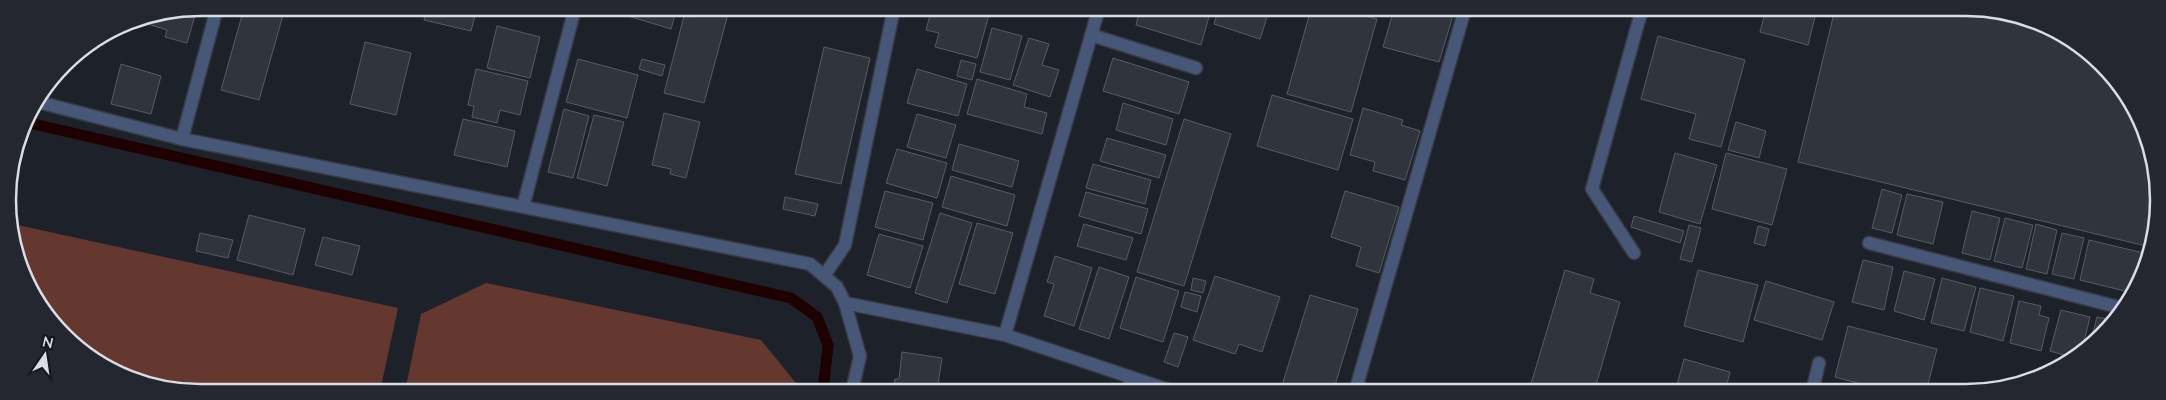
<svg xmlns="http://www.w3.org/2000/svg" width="2166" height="400" viewBox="0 0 2166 400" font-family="Lato,sans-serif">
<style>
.green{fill:#65382f}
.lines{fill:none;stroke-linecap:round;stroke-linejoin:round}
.stream{stroke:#1e0000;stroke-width:11}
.building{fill:#30353d;stroke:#565b65}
.lane-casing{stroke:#373b43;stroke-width:15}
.street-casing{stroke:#373b43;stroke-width:15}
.lane{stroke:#475778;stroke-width:12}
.street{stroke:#475778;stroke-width:12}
.rim{fill:none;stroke:#dadde3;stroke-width:2.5}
</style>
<rect width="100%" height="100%" fill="#1d2129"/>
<path class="green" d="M13 224 398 308 380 391H175L115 373 55 327 18 262Z
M486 283 761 340 796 383 794 391H405L421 314Z"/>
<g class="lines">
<path class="stream" d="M25 122 791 298 817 317 828 345 823 391"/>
</g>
<path class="building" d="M197 8 187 43 165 37 167 30 135 20Z
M244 8H285L259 100 221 90Z
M427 8H477L471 31 424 20Z
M496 8H525L523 14Z
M602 8H677L671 29Z
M695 8H706L728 14 704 103 664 93 684 16 692 17Z
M932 8H980L990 11 977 58 935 47 939 33 926 30Z
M1126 8H1195L1210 13 1201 45 1136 25 1138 17 1125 13Z
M1219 8H1270L1260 39 1214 24Z
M1311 9H1340L1377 19 1351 112 1287 94Z
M1394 9H1455L1439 62 1383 47Z
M1766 9H1817L1808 45 1760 32Z
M1835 9H1991L2062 33 2119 83 2152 150 2157 225 2150 247 1798 162Z
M497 26 540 37 530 78 487 68Z
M992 28 1022 36 1010 80 980 72Z
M1658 36 1745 60 1721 147 1689 139 1696 114 1641 99Z
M1029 38 1049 44 1042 65 1059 70 1050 97 1013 85Z
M365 42 411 53 396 115 350 104Z
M824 47 870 58 841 184 795 174Z
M1113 58 1189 82 1179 114 1103 91Z
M578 59 638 75 627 118 566 102Z
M642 59 665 65 662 76 639 69Z
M961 60 976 64 972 80 957 76Z
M121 64 161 76 151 114 111 104Z
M476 69 528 81 520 115 500 110 497 123 472 117 474 106 468 105Z
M917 69 967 84 958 116 907 103Z
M977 79 1027 94 1024 107 1047 113 1042 134 967 114Z
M1272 95 1353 119 1338 170 1257 146Z
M1123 103 1173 119 1166 145 1116 130Z
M1363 108 1403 120 1401 125 1420 131 1405 180 1373 171 1375 162 1350 155Z
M564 109 589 116 573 178 548 172Z
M664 113 700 122 686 178 670 174 671 169 652 165Z
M917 114 956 125 946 158 907 147Z
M594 115 624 122 607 186 577 178Z
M463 119 515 131 507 167 454 155Z
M1184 119 1231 134 1184 286 1137 272Z
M1736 122 1766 131 1759 158 1728 150Z
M1107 138 1166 155 1159 178 1100 161Z
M959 144 1019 161 1012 187 952 170Z
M897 149 947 163 937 198 886 183Z
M1675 153 1717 165 1700 224 1659 212Z
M1726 153 1787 169 1772 225 1712 209Z
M1093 164 1151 180 1145 204 1086 188Z
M951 176 1015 195 1007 226 942 207Z
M1882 189 1902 195 1892 233 1872 228Z
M885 191 933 203 923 240 875 227Z
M1345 191 1399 207 1379 273 1356 266 1361 247 1331 237Z
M1086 192 1148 209 1141 234 1079 216Z
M1907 194 1943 202 1933 244 1897 235Z
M785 197 818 204 815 216 783 209Z
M1972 211 2000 218 1990 260 1962 253Z
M940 213 972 223 947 303 915 293Z
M249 215 305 229 293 275 237 260Z
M1634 216 1684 231 1680 243 1631 227Z
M2005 218 2033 225 2022 268 1994 261Z
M977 223 1013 233 995 294 959 284Z
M1084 224 1133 238 1126 260 1077 246Z
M2036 224 2057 230 2047 274 2026 269Z
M1689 225 1701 228 1692 262 1680 259Z
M1758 226 1769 229 1765 246 1754 243Z
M200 233 233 240 228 258 196 251Z
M2062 233 2084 238 2074 279 2052 274Z
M879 234 923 246 910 288 867 275Z
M323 237 360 246 352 275 315 265Z
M2089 240 2148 254 2139 285 2133 293 2080 280Z
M1055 256 1092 268 1074 326 1044 316 1054 284 1047 282Z
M1863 260 1893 267 1884 310 1852 302Z
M1099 267 1129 277 1109 339 1079 329Z
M1565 270 1594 279 1590 293 1620 302 1594 392H1538L1539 389 1530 387Z
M1698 270 1758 285 1743 342 1684 326Z
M1904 271 1935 279 1924 320 1894 311Z
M1215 276 1280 297 1262 352 1239 344 1235 354 1193 340Z
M1136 277 1179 291 1163 342 1120 328Z
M1193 278 1206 281 1203 293 1191 290Z
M1942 278 1976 287 1964 331 1931 323Z
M1766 281 1834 302 1822 340 1754 320Z
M1980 288 2014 296 2003 341 1970 332Z
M1185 292 1201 296 1197 312 1181 307Z
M1310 295 1358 309 1333 392H1280Z
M2019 301 2041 306 2039 315 2049 318 2041 351 2010 343Z
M2061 310 2090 317 2082 350 2071 357 2050 351Z
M2097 317 2113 320 2102 336 2090 344Z
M1848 326 1937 349 1926 392H1882L1883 390 1835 377Z
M1174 333 1188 337 1178 367 1164 362Z
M902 352 942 358 937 391H893L895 379H899Z
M1684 359 1730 372 1725 392H1675Z"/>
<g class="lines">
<g class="lane-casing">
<path id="lane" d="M1091 35 1196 68
M1812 392 1819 363"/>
</g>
<g class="street-casing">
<path id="street" d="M38 102 182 139 810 264 837 287 845 303 860 356 852 391
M182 139 217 8
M523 207 575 8
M1869 243 2122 308
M1634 253 1592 189 1642 9
M824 276 845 245 894 8
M845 303 1005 335 1175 392
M1005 335 1099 8
M1128 392 1131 377
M1355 392 1465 9"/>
</g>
<use href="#lane" class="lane"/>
<use href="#street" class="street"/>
</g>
<path d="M0 0H2166V400H0ZM200 16H1966A184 184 0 0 1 2150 200V200A184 184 0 0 1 1966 384H200A184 184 0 0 1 16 200V200A184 184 0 0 1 200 16Z" fill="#24272f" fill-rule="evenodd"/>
<path class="rim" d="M200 16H1966A184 184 0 0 1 2150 200V200A184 184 0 0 1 1966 384H200A184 184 0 0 1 16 200V200A184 184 0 0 1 200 16Z"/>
<g transform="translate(45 355) rotate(13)" stroke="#14171f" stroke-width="4" paint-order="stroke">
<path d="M0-4L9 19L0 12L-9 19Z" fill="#dadde3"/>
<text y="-8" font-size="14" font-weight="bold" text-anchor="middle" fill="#dadde3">N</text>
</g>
</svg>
